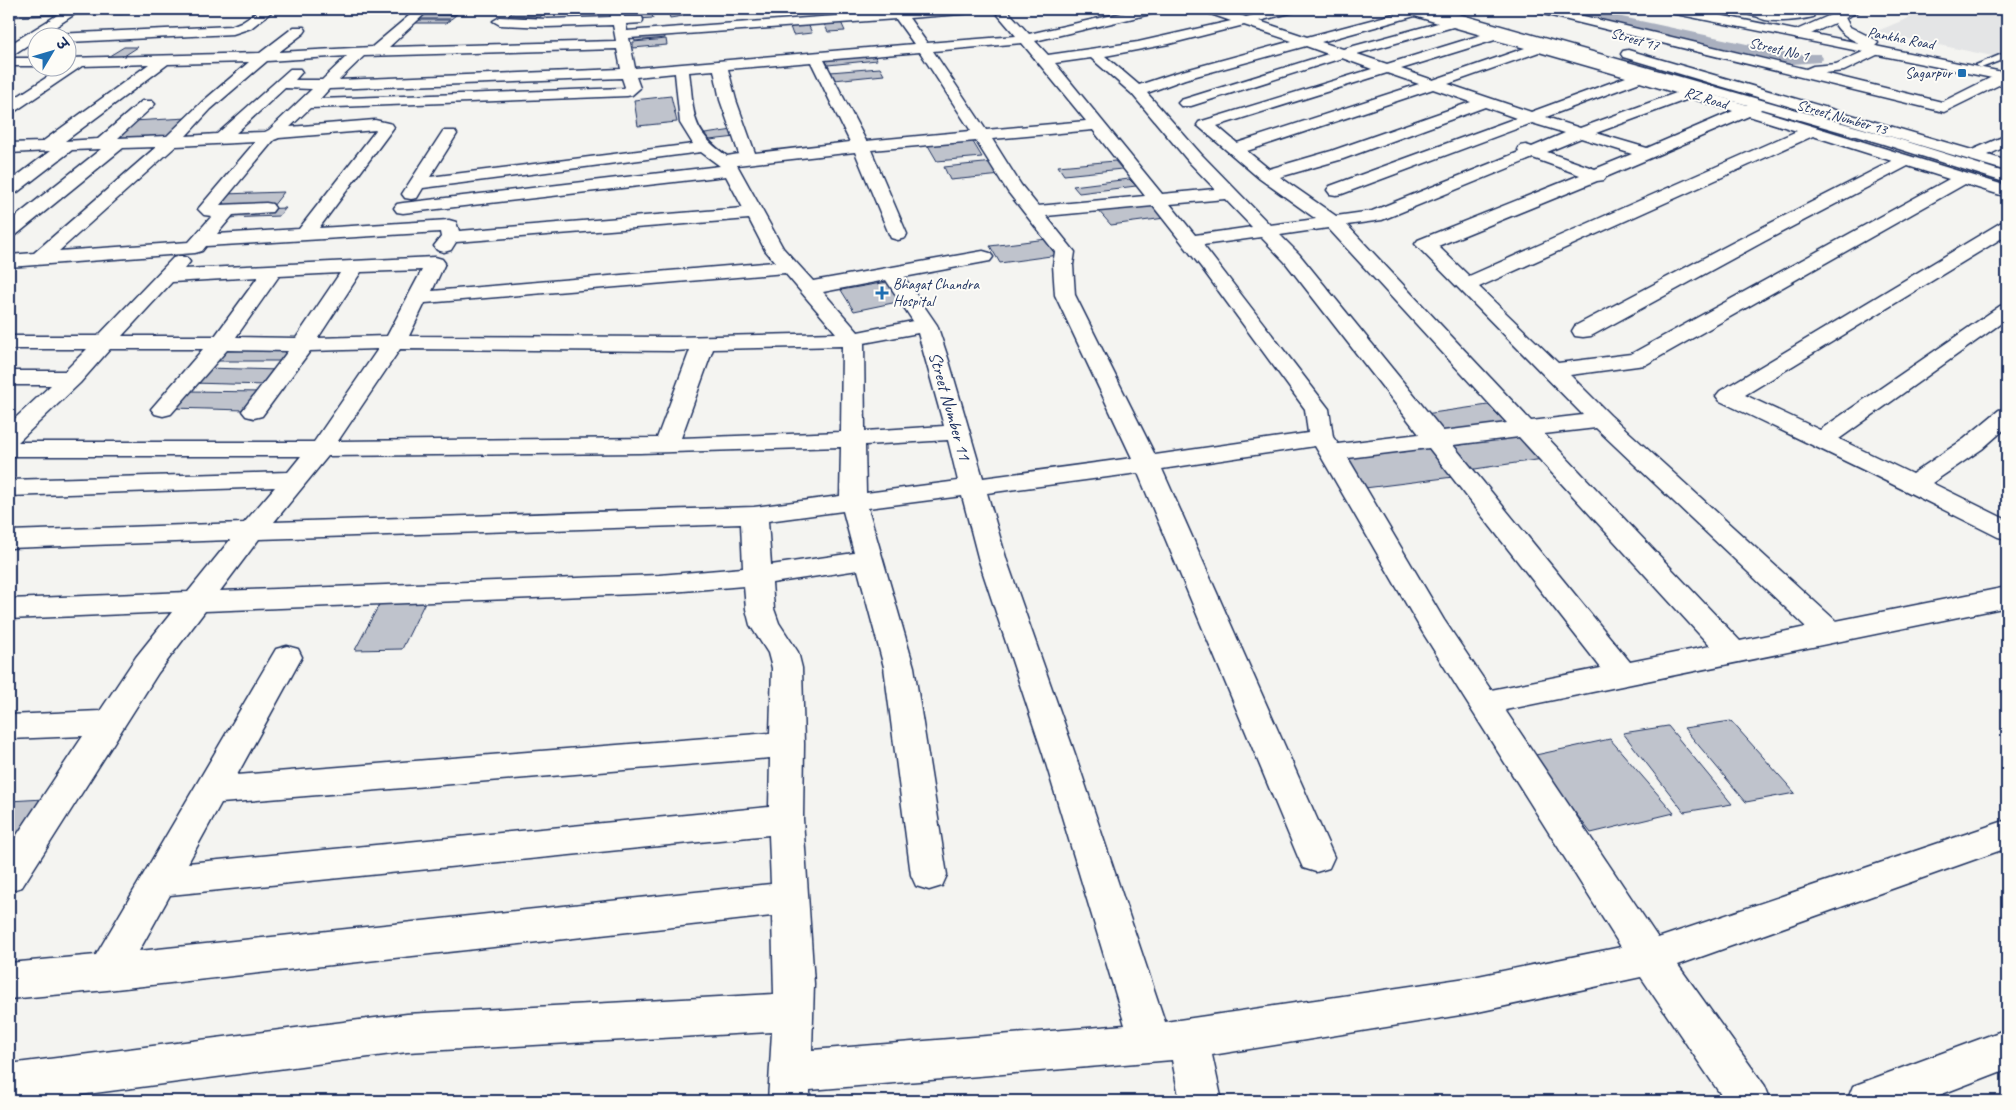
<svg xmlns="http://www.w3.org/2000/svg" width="2016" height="1110" viewBox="0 0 2016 1110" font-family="Caveat,'Playpen Sans Deva',sans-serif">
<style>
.built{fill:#e4e5e6}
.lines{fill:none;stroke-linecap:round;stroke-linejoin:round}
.canal{fill:#aab0bf;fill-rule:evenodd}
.building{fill:#bfc3cc;stroke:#1b2f5e}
.service-casing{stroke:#1b2f5e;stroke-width:3}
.minor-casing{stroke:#1b2f5e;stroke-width:3}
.tertiary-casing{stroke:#1b2f5e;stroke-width:3}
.primary-casing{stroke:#1b2f5e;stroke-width:3}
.service{fill:#fdfcf7;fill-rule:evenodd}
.minor{fill:#fdfcf7;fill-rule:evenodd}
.tertiary{fill:#fdfcf7;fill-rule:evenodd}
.primary{fill:#fdfcf7;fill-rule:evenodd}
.poi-dot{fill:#1f6fb2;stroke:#fdfcf7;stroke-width:2}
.labels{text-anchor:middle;stroke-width:4;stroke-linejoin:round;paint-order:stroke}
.far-street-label{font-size:15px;fill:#1b2f5e;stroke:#fdfcf7}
.far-poi-label{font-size:15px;fill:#1b2f5e;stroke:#fdfcf7;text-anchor:end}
.street-label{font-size:18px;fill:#1b2f5e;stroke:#fdfcf7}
</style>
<rect width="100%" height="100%" fill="#f4f4f1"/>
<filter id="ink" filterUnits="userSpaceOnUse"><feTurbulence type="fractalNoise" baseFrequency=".02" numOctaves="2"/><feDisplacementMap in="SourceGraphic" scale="10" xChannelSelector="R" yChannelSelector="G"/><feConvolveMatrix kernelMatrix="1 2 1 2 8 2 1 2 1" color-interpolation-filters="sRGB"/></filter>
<g filter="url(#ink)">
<path class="built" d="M1930 9H2007V59L1875 32Z"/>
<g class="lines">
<path class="canal" d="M1557 9H1585L1793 54H1820L1823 58 1820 62 1793 64 1565 14 1559 12Z"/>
</g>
<path class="building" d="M429 9H463L456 15 421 14Z
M517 9H550L540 17 508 16Z
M621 9H650L653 18 623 20Z
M667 9H680L683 16 670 18Z
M422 15H456L451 19H417Z
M418 20H450L446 23H414Z
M840 20 845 31 828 32 823 22Z
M807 22 812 33 793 35 789 24Z
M664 33 665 38 635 41 633 36Z
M666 39 667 45 633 48V42Z
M124 47H138L121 58H106Z
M872 52 877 60 828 65 824 57Z
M880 68 884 75 834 80 830 72Z
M671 96 677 122 638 126 634 100Z
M187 118 167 137 112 140 133 121Z
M733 130 736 137 701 141 698 135Z
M970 137 982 157 937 161 926 142Z
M1115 161 1122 169 1064 175 1058 166Z
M994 162 1002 175 950 180 944 167Z
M1129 179 1136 186 1079 193 1073 186Z
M284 192 273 206 212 208 224 194Z
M1149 202 1165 218 1111 225 1097 209Z
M286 208 279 216 227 218 234 210Z
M1047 239 1058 255 1000 263 990 246Z
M893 281 907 300 854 311 841 290Z
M221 349H292L281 361H209Z
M206 368 280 370 266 385 191 383Z
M189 391 262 392 245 410 171 408Z
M1488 405 1511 427 1445 437 1425 414Z
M1520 436 1543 459 1468 470 1447 447Z
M1437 447 1461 476 1365 488 1344 458Z
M425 602 402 649 355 650 380 603Z
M1731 721 1795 793 1746 802 1684 728Z
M1668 726 1732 804 1684 812 1623 733Z
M1610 739 1674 813 1591 833 1531 756Z
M44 799 9 850V801Z"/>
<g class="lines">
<g class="service-casing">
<path id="service" d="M2007 52V58L1981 68 1976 65Z"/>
</g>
<g class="minor-casing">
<path id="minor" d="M9 9H128L122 13 75 14 14 54 9 55V45L59 14 9 16Z
M261 9H275L251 28 233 34 68 42V38H50L56 34 231 26 241 22Z
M417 9H430L389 47 616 41 613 25 547 27 500 25 493 21 500 17 547 19 611 17 610 9H622L624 17H642L643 20 642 23 626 24 627 31 930 9H980L974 13 909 18 927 43 1016 36 993 9H1006L1029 34 1139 9H1161L1159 12 1035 41 1048 55 1138 42 1231 21 1205 12 1203 9H1221L1246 17 1277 9H1296L1294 12 1259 21 1307 37 1401 12 1398 9H1429V12L1645 74 1747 105 1754 103 1759 105 1762 108 1760 110 2007 186V197L1965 184 1645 365 1570 375 1610 415 1836 621 2007 587V607L1505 710 1658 938 2007 820V848L1678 965 1765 1086 1771 1101H1725L1641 977 1473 1013 1212 1055 1222 1101H1180L1172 1060 810 1090V1101H768L772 1032 407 1052 34 1101H9V1064L407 1014 774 994 772 916 107 990 9 999V963L96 955 276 649 287 646 298 649 302 657 237 775 770 733 772 668 768 653 750 625 746 609 744 586 659 593 205 611 158 673 22 887 9 891V847L83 736 9 739V715L100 711 136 657 172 612 9 619V599L188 592 230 540 9 548V531L244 523 275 487 9 496V480L288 472 301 456H9V424L51 385H9V371H65L87 349H9V336H98L173 258 180 256 187 258 190 262 184 269 435 257 442 259 445 263 432 291 775 262 765 250 749 219 456 242 451 250 444 252 437 250 434 246 441 237 440 232 206 246 202 251 195 253 9 267V255L34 253 156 147 123 148 16 235 9 237V222L101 149 72 150 15 194 9 195V182L50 151 9 153V143L42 142 149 64 82 66 14 112 9 114V102L61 68H68V58L260 53 294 27H304L306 30 304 33 279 52 372 47ZM1415 16 1438 23 1343 49 1321 42ZM896 19 914 44 635 68 629 38ZM1244 25 1292 41 1175 73 1139 85 1105 56 1169 44ZM1453 27 1481 35 1387 64 1357 54ZM1495 40 1525 48 1433 80 1401 69ZM1022 43 1086 121 986 130 933 51ZM1306 46 1328 54 1181 100 1178 103 1181 106H1191L1342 58 1372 69 1199 122 1197 125 1260 179 1316 219 1270 225 1201 154 1147 93 1185 79ZM617 49 621 69 339 80 364 56ZM920 52 971 131 866 141 824 60ZM1539 52 1626 77 1531 112 1448 84ZM347 56 322 80H295L302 72 300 69H290L217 134 186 136 211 109 267 61ZM1091 58 1132 94 1189 162 1215 189 1162 194 1055 63ZM249 62 201 103 167 136 118 138 152 107 155 104 152 101H142L98 139 65 141 168 64ZM811 62 850 142 755 153 736 100 728 69ZM714 70 720 100 739 154 727 156C689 129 695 115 689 72ZM675 73 680 123 693 144 430 177 457 134 455 131H443L402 194 405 198 411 199 417 198 423 188 701 152 720 166 403 203 397 204 394 208 397 212 403 213 726 176 743 208 459 231 456 222 449 220 319 228 394 127 392 124 375 120 290 127 310 108 627 96 632 95 640 88 636 77ZM1387 73 1419 84 1237 143 1217 126ZM622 78 625 87 624 88 320 99 329 89ZM1640 82 1676 93 1580 128 1546 117ZM285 88 312 89 269 130 265 132 236 133ZM1433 89 1471 102 1331 151 1269 169 1247 151ZM1691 98 1733 111 1647 148 1596 133ZM1485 107 1516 118 1330 186 1327 190 1330 194 1336 195 1342 194 1532 123 1565 133 1532 147 1526 145 1520 146 1518 150 1519 152 1372 211 1336 216 1280 177 1343 159ZM1749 116 1797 131 1469 276 1438 246 1597 181 1604 180 1606 177ZM376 130 299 229 217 234 233 215 272 212 275 208 272 204 266 203 220 205 274 140 279 138ZM1093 130 1145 196 1038 206 1021 185 992 139ZM1813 136 1892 161 1751 233 1575 326 1572 331 1575 336 1583 337 1591 336 1765 241 1908 166 1949 179 1631 354 1558 363 1479 287ZM1581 138 1632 154 1595 169 1547 152ZM976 141 1008 192 1055 252 1053 265 1055 295 1132 458 983 478 949 361 937 325 904 277 990 261 993 257 990 253 983 251 813 281 783 248 737 165 855 152 889 234 891 238 898 240 905 238 907 234 871 150ZM255 142 198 209 204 215 212 216 189 242 59 251 176 146ZM1533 158 1580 175 1418 240 1415 244 1583 415 1531 421 1347 225 1382 220ZM1225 199 1252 227 1195 235 1170 204ZM1153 206 1201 267 1305 409 1308 433 1155 455 1075 295 1073 265 1075 252 1046 216ZM1328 228 1507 423 1443 431 1299 254 1280 235ZM1261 237 1285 262 1419 434 1338 444 1333 437 1329 409 1203 245ZM422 270 387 336 318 338 361 272ZM340 273 296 338 236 337 279 276ZM785 273 836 333 675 337 409 336 425 303ZM258 277 215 336H122L172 282ZM886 280 913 321 858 332 823 292ZM918 333 944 426 865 431 864 343ZM842 346 841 432 681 438 713 349ZM110 349H203L151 409 155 414 163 416 171 414 227 350 288 351 242 411 246 416 254 418 262 416 310 351 378 349 314 442H18L80 383ZM400 349 675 351 690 350 657 438 338 441ZM1596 428 1806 627 1740 641 1544 434ZM1519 437 1710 646 1630 662 1453 445ZM948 440 958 481 866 493 865 445ZM1315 446 1423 633 1621 947 1473 977 1165 1022 1075 754 1007 561 987 493 1138 473 1298 857 1303 868 1316 872 1329 868 1334 857 1162 469ZM841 447 840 496 754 507 274 522 328 456 640 453ZM1429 448 1601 668 1491 690 1444 620 1348 458ZM962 496 979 561 1043 754 1125 1025 812 1050 814 984 803 819 804 744 802 668 798 652 779 623 774 609 772 583 858 570 884 667 911 875 916 886 929 890 942 886 947 875 914 667 868 508ZM843 511 854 553 771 565 768 521ZM741 524 743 568 659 575 220 591 259 539ZM770 758 769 807 188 863 221 803ZM769 835 771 884 139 951 170 895Z
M1533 9H1554L1806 69 1813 66 1836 64 1876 46 1883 50 1881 53 1844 71 1824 73 1942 102 2000 73 2007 72V81L1944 112 1535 12Z
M1734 9H1757L1784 14 1785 17 1779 21 1736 12Z
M1628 50 1972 150 2007 135V146L1988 155 2007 161V171L1623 57 1621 54 1623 51Z
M9 58H38V66H9Z
M2007 221V235L1745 395 1820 430 2000 306 2007 304V319L1839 439 1912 474 1964 439 1999 410 2007 408V427L1982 449 1932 483 2007 520V539L1998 537C1905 490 1813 445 1720 401L1716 396 1720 391 2000 223Z
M2007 1029V1069L1924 1101H1847L1853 1086Z"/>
</g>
<g class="tertiary-casing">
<path id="tertiary" d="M1422 9H1441L1892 137 2007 173V183L1880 143 1424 12Z
M1844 9H1860L1858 12 1802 38 1797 39 1790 35 1792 32Z"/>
</g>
<g class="primary-casing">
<path id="primary" d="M1665 9H1689L1859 43C1846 37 1835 30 1831 15L1837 11 1842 12 1850 27 1876 40 1878 43 1875 46 2007 73V81L1671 13 1667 12Z
M1808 10 1813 11 1814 14 1813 17C1801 20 1765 25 1757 16L1763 12 1789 13Z"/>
</g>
<use href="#service" class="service"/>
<use href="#minor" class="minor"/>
<use href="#tertiary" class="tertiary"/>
<use href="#primary" class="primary"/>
</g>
</g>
<g class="poi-dot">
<rect x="1957" y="68" width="10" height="10" rx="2.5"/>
<path d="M879.5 285.5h5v5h5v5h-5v5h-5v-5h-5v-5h5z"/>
</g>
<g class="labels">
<g class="far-street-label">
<text transform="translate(1901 38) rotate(11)" y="5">Pankha Road</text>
<text transform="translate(1635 39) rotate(16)" y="5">Street 17</text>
<text transform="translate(1779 49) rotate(13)" y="5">Street No 1</text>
<text transform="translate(1706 98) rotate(17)" y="5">RZ Road</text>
<text transform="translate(1842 117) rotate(16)" y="5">Street Number 13</text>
</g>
<g class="far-poi-label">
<text x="1952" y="78">Sagarpur</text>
<text x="893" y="289" text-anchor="start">Bhagat Chandra<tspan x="893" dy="17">Hospital</tspan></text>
</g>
<g class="street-label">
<text transform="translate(950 406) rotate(74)" y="6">Street Number 11</text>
</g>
</g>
<rect width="2016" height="1110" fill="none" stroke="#fdfcf7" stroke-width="30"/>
<rect x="15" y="15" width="1986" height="1080" fill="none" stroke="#1b2f5e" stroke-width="2" filter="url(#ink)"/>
<g transform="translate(52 52) rotate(52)"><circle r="24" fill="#fdfcf7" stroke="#a3aaba"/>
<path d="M0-4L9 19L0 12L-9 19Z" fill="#1f6fb2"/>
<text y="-8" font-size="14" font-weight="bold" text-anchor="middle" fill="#1b2f5e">उ</text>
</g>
</svg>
